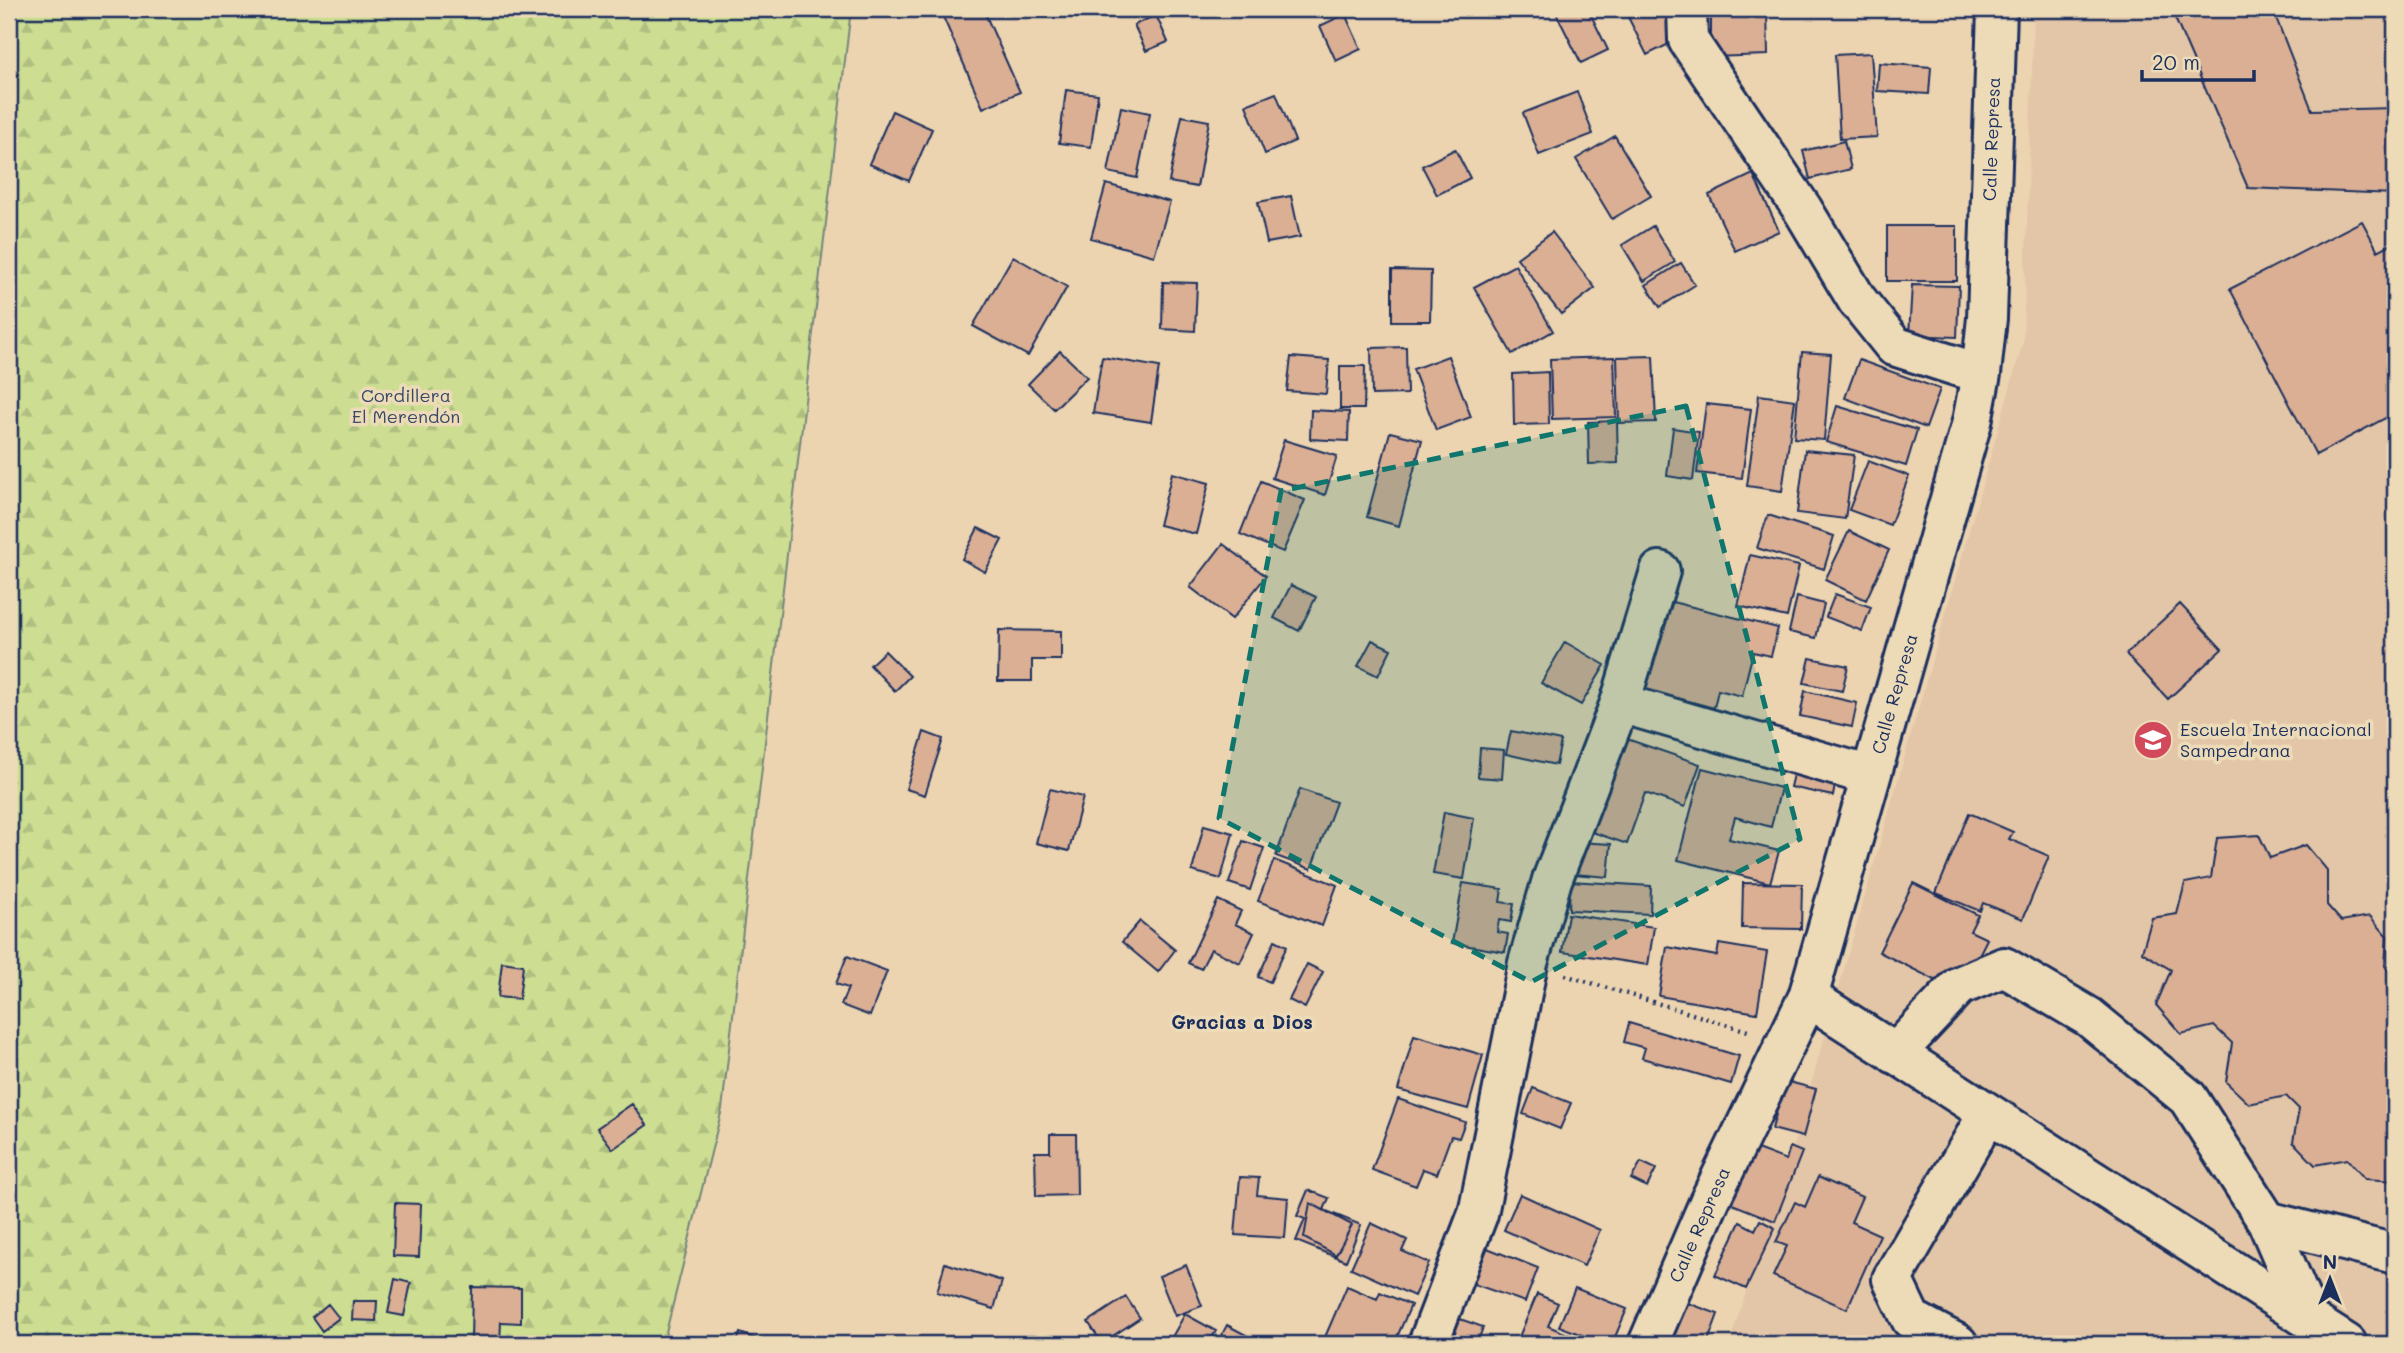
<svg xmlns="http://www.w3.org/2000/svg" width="2404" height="1353" viewBox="0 0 2404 1353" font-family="Mali,sans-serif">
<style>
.built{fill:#e3c6a7}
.forest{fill:url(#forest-firs);stroke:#748678;stroke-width:2}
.building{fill:#dbaf94;stroke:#1b2f5e;stroke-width:2}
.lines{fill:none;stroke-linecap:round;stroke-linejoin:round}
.minor-casing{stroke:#1b2f5e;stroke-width:44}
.path{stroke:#1b2f5e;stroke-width:4.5;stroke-dasharray:2 5;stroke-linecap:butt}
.minor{stroke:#eddbb8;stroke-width:38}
.marked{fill:#0f766e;fill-opacity:0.2;stroke:#0f766e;stroke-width:5;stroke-dasharray:14 9;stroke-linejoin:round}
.labels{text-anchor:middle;stroke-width:7;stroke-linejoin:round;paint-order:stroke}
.street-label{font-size:18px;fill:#1b2f5e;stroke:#eddbb8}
.park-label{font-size:18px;fill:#364966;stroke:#eddbb8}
.poi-label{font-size:18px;fill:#1b2f5e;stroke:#eddbb8;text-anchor:start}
.neighbourhood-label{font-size:19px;font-weight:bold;fill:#1b2f5e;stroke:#eddbb8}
</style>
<defs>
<pattern id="forest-firs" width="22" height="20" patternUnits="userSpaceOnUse" patternTransform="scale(1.75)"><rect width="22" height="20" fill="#cdde92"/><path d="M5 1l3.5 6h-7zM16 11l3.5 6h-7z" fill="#afbf80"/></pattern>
</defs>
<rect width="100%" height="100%" fill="#ecd4b1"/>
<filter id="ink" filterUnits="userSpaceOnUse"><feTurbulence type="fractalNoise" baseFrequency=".0143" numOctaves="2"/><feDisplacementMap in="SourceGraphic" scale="14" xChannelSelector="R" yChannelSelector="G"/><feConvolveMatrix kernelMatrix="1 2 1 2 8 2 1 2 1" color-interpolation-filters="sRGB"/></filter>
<g filter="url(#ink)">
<path class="built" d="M2034 9H2395V1344H1729L1796 1137 2023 342Z"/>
<path class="forest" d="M9 9H851L722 1109 663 1344H9Z"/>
<path class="building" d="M944 9H983L1020 92 983 108 940 10Z
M1554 9H1588L1608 50 1581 63Z
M1624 9H1663L1679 39 1647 55Z
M1711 9H1767L1768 55 1711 57Z
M1831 9H1881L1882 12 1831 14Z
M2171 9H2283L2275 15 2312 110 2395 108V194L2248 188Z
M1345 14 1361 49 1336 61 1320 26Z
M1156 15 1168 42 1146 51 1134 25Z
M1871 53 1877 137 1840 139 1835 55Z
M1879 63 1931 67 1929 94 1877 91Z
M1066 90 1098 94 1091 147 1059 143Z
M1577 92 1593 134 1539 155 1523 113Z
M1276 93 1295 141 1265 154 1246 105Z
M1121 107 1150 113 1137 178 1108 172Z
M892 111 932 129 909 181 869 164Z
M1182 116 1209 121 1197 187 1169 182Z
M1615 136 1651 196 1612 219 1576 159Z
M1844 141 1851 169 1810 179 1803 151Z
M1455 149 1470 178 1437 195 1422 166Z
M1753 174 1779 231 1735 251 1709 195Z
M1106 184 1170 202 1154 256 1091 238Z
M1291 196 1300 237 1267 243 1258 202Z
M2362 221 2378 251 2395 242V413L2316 455 2230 289Z
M1653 226 1675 262 1644 281 1622 245Z
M1887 226H1957V281H1887Z
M1552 232 1595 288 1561 314 1517 258Z
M1013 256 1067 287 1028 356 973 326Z
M1681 263 1695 285 1660 307 1646 285Z
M1515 265 1553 331 1512 354 1474 287Z
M1392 270 1431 271 1430 321H1392Z
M1163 282 1197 283 1195 331 1162 329Z
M1912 285 1959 286 1957 337 1909 335Z
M1406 347 1407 394 1372 395 1371 348Z
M1060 351 1087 377 1054 409 1028 384Z
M1802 352 1831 354 1824 440 1794 438Z
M1448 356 1471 417 1436 430 1413 369Z
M1653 356 1656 422 1619 423 1617 357Z
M1102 357 1159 367 1151 422 1093 413Z
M1291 357 1329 360 1326 394 1287 391Z
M1614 357 1616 417 1552 419 1550 359Z
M1859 360 1940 389 1926 428 1845 398Z
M1340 366H1365L1364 409H1340Z
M1548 372 1549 424 1514 425 1513 374Z
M1759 395 1795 400 1782 491 1747 486Z
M1706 404 1751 409 1742 478 1697 473Z
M1837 406 1917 430 1906 466 1826 442Z
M1311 410 1349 412 1348 441 1310 439Z
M1617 421 1618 463 1589 464 1588 422Z
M1673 428 1699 432 1693 480 1667 476Z
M1390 432 1422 440 1399 526 1367 517Z
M1284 440 1337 456 1325 495 1272 478Z
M1805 450 1854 455 1845 519 1797 513Z
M1868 461 1909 476 1890 525 1849 510Z
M1172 473 1209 483 1196 534 1159 525Z
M1261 481 1305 500 1283 552 1240 534Z
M1768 515 1834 536 1824 569 1757 548Z
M978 528 1002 540 985 572 962 559Z
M1849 531 1889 550 1866 600 1825 580Z
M1223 544 1266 576 1232 619 1190 587Z
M1750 555 1799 566 1787 617 1738 606Z
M1291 585 1316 597 1299 631 1274 618Z
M1835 594 1871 607 1862 631 1826 617Z
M1797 597 1824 604 1816 638 1789 632Z
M1656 598 1778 628 1771 656 1753 652 1742 696 1718 690 1714 708 1677 698 1673 713 1630 702Z
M2180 604 2222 649 2168 699 2126 654Z
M999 630 1061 631V660H1032V681H998Z
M1372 640 1391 649 1378 676 1358 666Z
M1565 642 1605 665 1581 705 1541 683Z
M885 651 910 676 895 691 870 665Z
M1810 658 1848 666 1842 691 1804 683Z
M1805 691 1857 703 1852 727 1800 716Z
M1511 731 1561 741 1556 765 1506 754Z
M924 732 943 739 925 795 906 789Z
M1621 737 1700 764 1685 807 1645 793 1627 844 1589 831Z
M1480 748 1504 750 1502 779 1478 777Z
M1795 766 1837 775 1833 796 1790 787Z
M1702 768 1781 788 1771 827 1735 817 1729 839 1779 851 1770 883 1678 860Z
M1050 789 1083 797 1069 851 1036 843Z
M1300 789 1336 802 1311 869 1276 856Z
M1444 812 1474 818 1464 879 1433 874Z
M1969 813 2013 832 2009 839 2049 856 2023 919 1983 903 1980 911 1936 893Z
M1204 825 1233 833 1221 879 1192 871Z
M2259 835 2270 858 2306 845 2327 870V905L2341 921 2370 916 2387 936 2385 966 2395 979V1181L2365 1179 2347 1159 2315 1165 2293 1142 2299 1109 2286 1096 2249 1104 2226 1082 2232 1043 2214 1026 2181 1034 2156 1005 2171 970 2142 952 2152 918 2177 914 2185 883 2211 878 2217 838Z
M1243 841 1264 848 1250 890 1229 883Z
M1577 842 1611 844 1608 877 1574 874Z
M1274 860 1337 885 1322 926 1258 901Z
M1570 881 1651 886 1650 914 1569 910Z
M1463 883 1502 889 1500 902 1514 904 1511 922 1499 920 1497 932 1508 934 1505 952 1452 943Z
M1743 883 1802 884 1801 929 1742 928Z
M1913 883 1978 915 1970 931 1987 939 1968 977 1951 969 1943 984 1879 952Z
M1218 900 1241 911 1235 924 1254 933 1240 963 1211 949 1201 969 1188 963Z
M1568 914 1654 927 1648 965 1562 952Z
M1140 921 1175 950 1158 972 1122 942Z
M1275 940 1287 946 1270 982 1258 977Z
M1719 944 1767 952 1757 1013 1659 996 1667 947 1717 956Z
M847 956 887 971 870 1016 841 1005 848 988 836 984Z
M502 962 523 965 519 999 498 997Z
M1307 964 1323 972 1305 1008 1289 1000Z
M1629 1023 1739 1056 1731 1084 1642 1058 1645 1048 1624 1042Z
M1414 1035 1483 1055 1468 1109 1398 1090Z
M1785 1081 1816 1089 1803 1137 1772 1129Z
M1533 1088 1571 1103 1560 1129 1523 1114Z
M1398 1099 1465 1122 1459 1138 1451 1136 1437 1174 1423 1169 1416 1186 1372 1170Z
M632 1104 647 1125 613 1149 597 1128Z
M1050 1134H1076L1077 1195 1036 1196 1035 1152H1050Z
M1749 1146 1786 1160 1790 1147 1802 1152 1775 1221 1727 1202Z
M1641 1162 1656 1169 1647 1187 1631 1179Z
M1240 1177 1259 1178 1257 1195 1288 1198 1285 1238 1235 1235Z
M1818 1177 1862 1197 1851 1222 1880 1235 1847 1309 1773 1276 1787 1246 1776 1242 1795 1202 1805 1207Z
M1308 1190 1329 1198 1324 1210 1361 1225 1346 1261 1296 1241 1305 1219 1297 1216Z
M1520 1194 1600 1230 1584 1266 1504 1230Z
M395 1203 421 1204 419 1257 393 1256Z
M1310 1203 1352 1225 1336 1255 1304 1238Z
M1760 1220 1775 1228 1746 1289 1715 1275 1740 1222 1755 1230Z
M1371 1223 1407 1240 1402 1251 1429 1263 1414 1296 1351 1268Z
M1482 1246 1538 1268 1525 1302 1468 1282Z
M945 1263 1002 1281 994 1309 937 1292Z
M1186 1265 1202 1306 1175 1316 1159 1276Z
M395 1279 411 1283 404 1316 388 1313Z
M1347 1286 1377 1299 1380 1292 1411 1305 1394 1344H1322Z
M472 1287 521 1288V1323L501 1322 500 1344H471Z
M1575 1288 1627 1309 1612 1344H1606L1559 1326Z
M1537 1294 1558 1303 1548 1326 1591 1344H1516Z
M1126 1297 1140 1318 1102 1343 1088 1322Z
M1674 1298 1718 1314 1707 1344H1657Z
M353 1301H377L376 1321 352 1320Z
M328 1304 339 1318 322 1331 312 1317Z
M1185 1314 1216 1331 1208 1344H1168Z
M1460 1319 1483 1327 1477 1344H1450Z
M1227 1325 1263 1344H1217Z
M740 1333 771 1344H736Z"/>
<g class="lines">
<g class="minor-casing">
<path id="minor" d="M1687 9 1688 40 1803 210 1857 300 1894 346 1981 374
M1620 703 1871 776
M1808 997 2347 1344
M1895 1054 1959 986 2004 967 2089 1017 2188 1098 2267 1221 2395 1254
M2267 1221 2310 1321
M1428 1344 1478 1214 1528 963 1552 880 1620 703 1660 571
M1648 1344 1710 1200 1808 997 1972 422 1981 374 1987 318 1997 9
M1958 1344 1911 1319 1892 1279 1988 1114"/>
</g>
<path class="path" d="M1565 975 1751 1032"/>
<use href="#minor" class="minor"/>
</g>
</g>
<path class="marked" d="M1686 406 1800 839 1531 982 1219 818 1281 491Z"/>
<defs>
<g id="school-disc" transform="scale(2.0125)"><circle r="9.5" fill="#d1495b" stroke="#eddbb8"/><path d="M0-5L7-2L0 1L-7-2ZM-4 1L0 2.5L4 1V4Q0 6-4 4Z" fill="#fff"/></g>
</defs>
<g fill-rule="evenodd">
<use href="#school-disc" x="2153" y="740"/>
</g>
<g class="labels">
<g class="street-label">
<text transform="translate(1992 139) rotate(-88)" y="6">Calle Represa</text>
<text transform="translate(1895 694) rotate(-74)" y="6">Calle Represa</text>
<text transform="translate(1700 1225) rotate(-66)" y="6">Calle Represa</text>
</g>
<g class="park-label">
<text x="406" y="402">Cordillera<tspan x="406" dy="21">El Merendón</tspan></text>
</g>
<g class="poi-label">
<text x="2180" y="736">Escuela Internacional<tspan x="2180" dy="21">Sampedrana</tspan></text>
</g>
<g class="neighbourhood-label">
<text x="1242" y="1029">Gracias a Dios</text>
</g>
</g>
<rect width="2404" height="1353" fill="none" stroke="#eddbb8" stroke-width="35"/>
<rect x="18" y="18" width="2369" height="1318" fill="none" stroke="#1b2f5e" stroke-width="2.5" filter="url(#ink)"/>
<g transform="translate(2330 1279)" stroke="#eddbb8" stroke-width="5" paint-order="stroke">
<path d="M0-5L12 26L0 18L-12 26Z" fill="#1b2f5e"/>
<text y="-10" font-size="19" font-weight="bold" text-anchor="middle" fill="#1b2f5e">N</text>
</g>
<path d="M2142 70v10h112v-10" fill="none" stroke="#1b2f5e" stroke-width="3.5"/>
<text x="2152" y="70" font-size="21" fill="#1b2f5e" stroke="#eddbb8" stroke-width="5" paint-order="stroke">20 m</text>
</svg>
